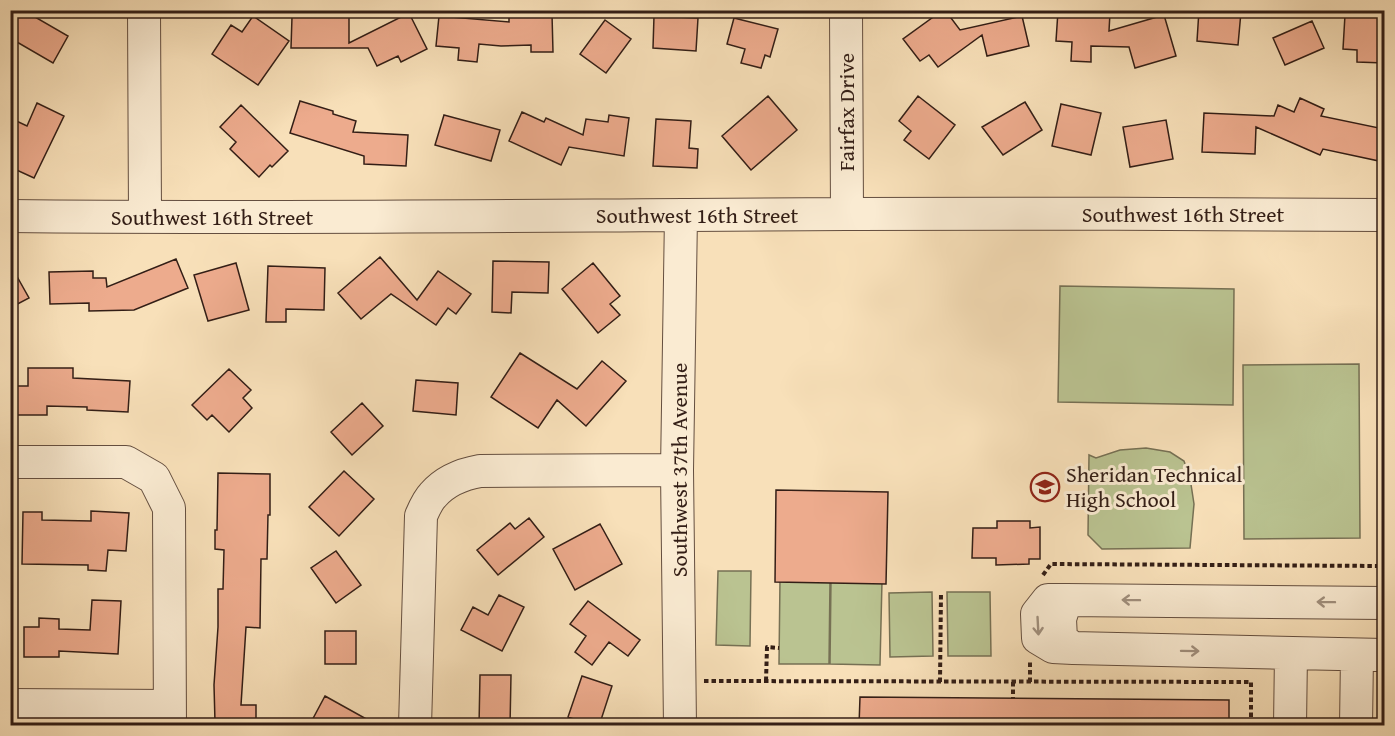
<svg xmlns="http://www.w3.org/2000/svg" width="1395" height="736" viewBox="0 0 1395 736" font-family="'Gentium Book Plus',serif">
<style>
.green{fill:#bac391;stroke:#767054;stroke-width:1.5}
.building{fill:#edab8d;stroke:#331e16;stroke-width:1.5}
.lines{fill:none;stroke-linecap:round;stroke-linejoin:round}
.minor-casing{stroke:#644e3f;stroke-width:34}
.path{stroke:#331e16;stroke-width:4;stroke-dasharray:4.5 3;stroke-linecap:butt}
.minor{stroke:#faebd2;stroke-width:32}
.oneway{stroke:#a08f7d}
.labels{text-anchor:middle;stroke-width:6;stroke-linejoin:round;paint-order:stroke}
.street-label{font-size:22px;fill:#331e16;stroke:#faebd2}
.poi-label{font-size:22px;fill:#331e16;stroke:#faebd2;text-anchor:start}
</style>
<rect width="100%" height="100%" fill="#f8e0b9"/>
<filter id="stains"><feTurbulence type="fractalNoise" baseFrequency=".00333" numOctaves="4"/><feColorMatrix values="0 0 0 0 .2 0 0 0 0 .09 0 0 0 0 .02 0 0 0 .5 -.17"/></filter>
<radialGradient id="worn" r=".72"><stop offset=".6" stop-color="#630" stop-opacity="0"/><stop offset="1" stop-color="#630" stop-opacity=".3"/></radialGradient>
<path class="green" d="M1060 286 1234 289 1233 405 1058 402Z
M1359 364 1360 538 1244 539 1243 365Z
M1146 448 1170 452 1184 461 1190 478 1194 504 1190 548 1102 549 1088 535 1089 455 1096 458 1120 450Z
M718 571H751L750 646 716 645Z
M780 579 830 580 829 664H779Z
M831 580 882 581 880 665 830 664Z
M932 592 933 656 890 657 889 593Z
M947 592H990L991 656H948Z"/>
<path class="building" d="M16 10H23L68 36 53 63 10 38V20Z
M943 10H945L960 30 1022 16 1029 46 987 56 982 35 938 67 929 55 920 61 903 39Z
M1199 10 1241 12 1238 45 1197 41Z
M1058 11 1110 13 1109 31 1164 15 1176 56 1135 68 1129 47 1091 46V62L1071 61 1072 42 1056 41Z
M409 13 427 49 401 62 398 56 377 66 368 48H291L292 17H349V43Z
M552 14 553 52H531V45L501 46 479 44 477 62 458 60 459 48 436 46 439 16 509 22V15Z
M1345 15 1384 16V63L1357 62V50L1343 49Z
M253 16 289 41 258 85 212 54 231 25 242 32Z
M654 16 698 18 696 51 653 48Z
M734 18 778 29 770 57 765 55 761 68 741 63 745 49 727 44Z
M605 20 631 39 606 73 580 54Z
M1312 21 1324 48 1285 65 1273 38Z
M768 96 797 130 751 170 722 136Z
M918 96 955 125 929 159 904 140 911 131 899 121Z
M1300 98 1324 109 1321 116 1384 129V135L1379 161 1323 149 1320 155 1256 127 1255 154 1202 152 1204 113 1274 116 1278 105 1294 112Z
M300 101 333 111V114L356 121 353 132 408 135 406 166 364 164V156L290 133Z
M1025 102 1042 130 1003 155 982 127Z
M37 103 64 116 34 178 10 167V118L27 126Z
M1061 104 1101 113 1091 155 1052 146Z
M241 105 288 151 272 167 270 165 259 177 230 149 236 142 220 127Z
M522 112 544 122 546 118 583 135 586 119 608 122 609 115 629 118 624 156 569 147 561 165 509 141Z
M444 115 500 130 491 161 435 145Z
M656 119 691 121 689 148 698 149 697 168 653 166Z
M1166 120 1173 159 1130 167 1123 127Z
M380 257 417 300 438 271 471 294 456 314 448 308 436 325 391 294 361 319 338 293Z
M176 259 188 288 134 310 89 311V303L50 304 49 272 93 271V278H106L107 287Z
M493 261 549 262 548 293 512 292 511 313 492 312Z
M236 263 249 310 208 321 194 275Z
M593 263 620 296 610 304 620 315 598 333 562 289Z
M10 264 29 298 10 308Z
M268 266 325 268 324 310 286 309V322H266Z
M520 353 577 389 602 361 626 381 586 426 557 400 538 428 491 397Z
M28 368H73V378L130 381 128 412 87 410V407L47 406V415H10V386H28Z
M229 369 251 390 243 398 252 408 229 432 212 415 207 420 192 405Z
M416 380 458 383 456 415 413 411Z
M362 403 383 426 352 455 331 432Z
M344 471 374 499 339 536 309 507Z
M218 473 270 474V515H268L267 559H261L260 628 246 627 241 705H256V726H223V722H215L214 685 218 627V589H223L224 550 215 549V530H217Z
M776 490 888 492 886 584 775 582Z
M91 511 129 513 126 551 108 550 106 571 88 570V565L22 564 23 512H42V520L91 521Z
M529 518 544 537 498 575 477 550 510 523 515 529Z
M997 521H1030V528L1040 527V559H1029V564L996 565V558H972L973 528H997Z
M600 524 622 564 575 590 553 549Z
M336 551 361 585 336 603 311 568Z
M499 595 524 607 502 651 461 630 473 607 488 615Z
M92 600 121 601 118 654 59 651V657H24V627H39V618L59 619V629L90 630Z
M588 601 640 640 628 656 609 642 592 665 575 652 586 636 570 624Z
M325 631H356V664H325Z
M480 675H511L510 726H479Z
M582 676 612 686 599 726H593L568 717Z
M325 696 379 726H309Z
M860 697 1229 700V726H859Z"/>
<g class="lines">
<g class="minor-casing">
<path id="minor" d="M144 10 145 217
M846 10 847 214
M10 216C289 219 567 215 846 214 1025 213 1205 214 1384 215
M10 462H126L154 478 169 508 170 726
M1066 600H1048L1037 614 1038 638 1053 647 1073 648
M1384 603 1066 600 1060 619 1061 639 1073 648 1384 655
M10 705 169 706
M415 726 421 516C424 509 428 500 433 495 445 481 463 474 480 471L677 470
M680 726 677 470 681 215
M1290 726 1291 653
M1356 726 1357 655"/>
</g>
<path class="path" d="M1043 575 1051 564 1384 566
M704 681 1251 682V726
M766 681 767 647 779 648
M940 682 941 593
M1013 682V699
M1030 682V662"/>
<use href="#minor" class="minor"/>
</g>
<defs><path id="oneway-shaft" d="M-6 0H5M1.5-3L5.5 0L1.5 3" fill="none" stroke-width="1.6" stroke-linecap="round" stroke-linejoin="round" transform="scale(1.5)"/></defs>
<g class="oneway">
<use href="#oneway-shaft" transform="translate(1131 600) rotate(-179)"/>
<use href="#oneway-shaft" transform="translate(1326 602) rotate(-179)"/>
<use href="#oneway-shaft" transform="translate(1038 626) rotate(87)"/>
<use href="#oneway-shaft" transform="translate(1190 651) rotate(1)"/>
</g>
<defs>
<g id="school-ring" transform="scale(1.5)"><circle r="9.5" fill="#faebd2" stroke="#8f2418" stroke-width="1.5"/><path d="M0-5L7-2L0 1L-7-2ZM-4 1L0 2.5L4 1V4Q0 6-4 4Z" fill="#8f2418"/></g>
</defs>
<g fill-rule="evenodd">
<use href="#school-ring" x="1045" y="487"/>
</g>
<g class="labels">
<g class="street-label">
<text transform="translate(846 112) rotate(-90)" y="8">Fairfax Drive</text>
<text x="1183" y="222">Southwest 16th Street</text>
<text x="697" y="223">Southwest 16th Street</text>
<text x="212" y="225">Southwest 16th Street</text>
<text transform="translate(679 470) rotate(-90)" y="8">Southwest 37th Avenue</text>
</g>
<g class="poi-label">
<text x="1066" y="482">Sheridan Technical<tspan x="1066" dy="25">High School</tspan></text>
</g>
</g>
<rect width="1395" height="736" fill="none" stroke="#f8e0b9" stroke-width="36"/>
<rect x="12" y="12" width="1371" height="712" fill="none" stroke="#331e16" stroke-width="3"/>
<rect x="18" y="18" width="1359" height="700" fill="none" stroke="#331e16" stroke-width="1.5"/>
<rect width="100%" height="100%" filter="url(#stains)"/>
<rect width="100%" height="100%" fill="url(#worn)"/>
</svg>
